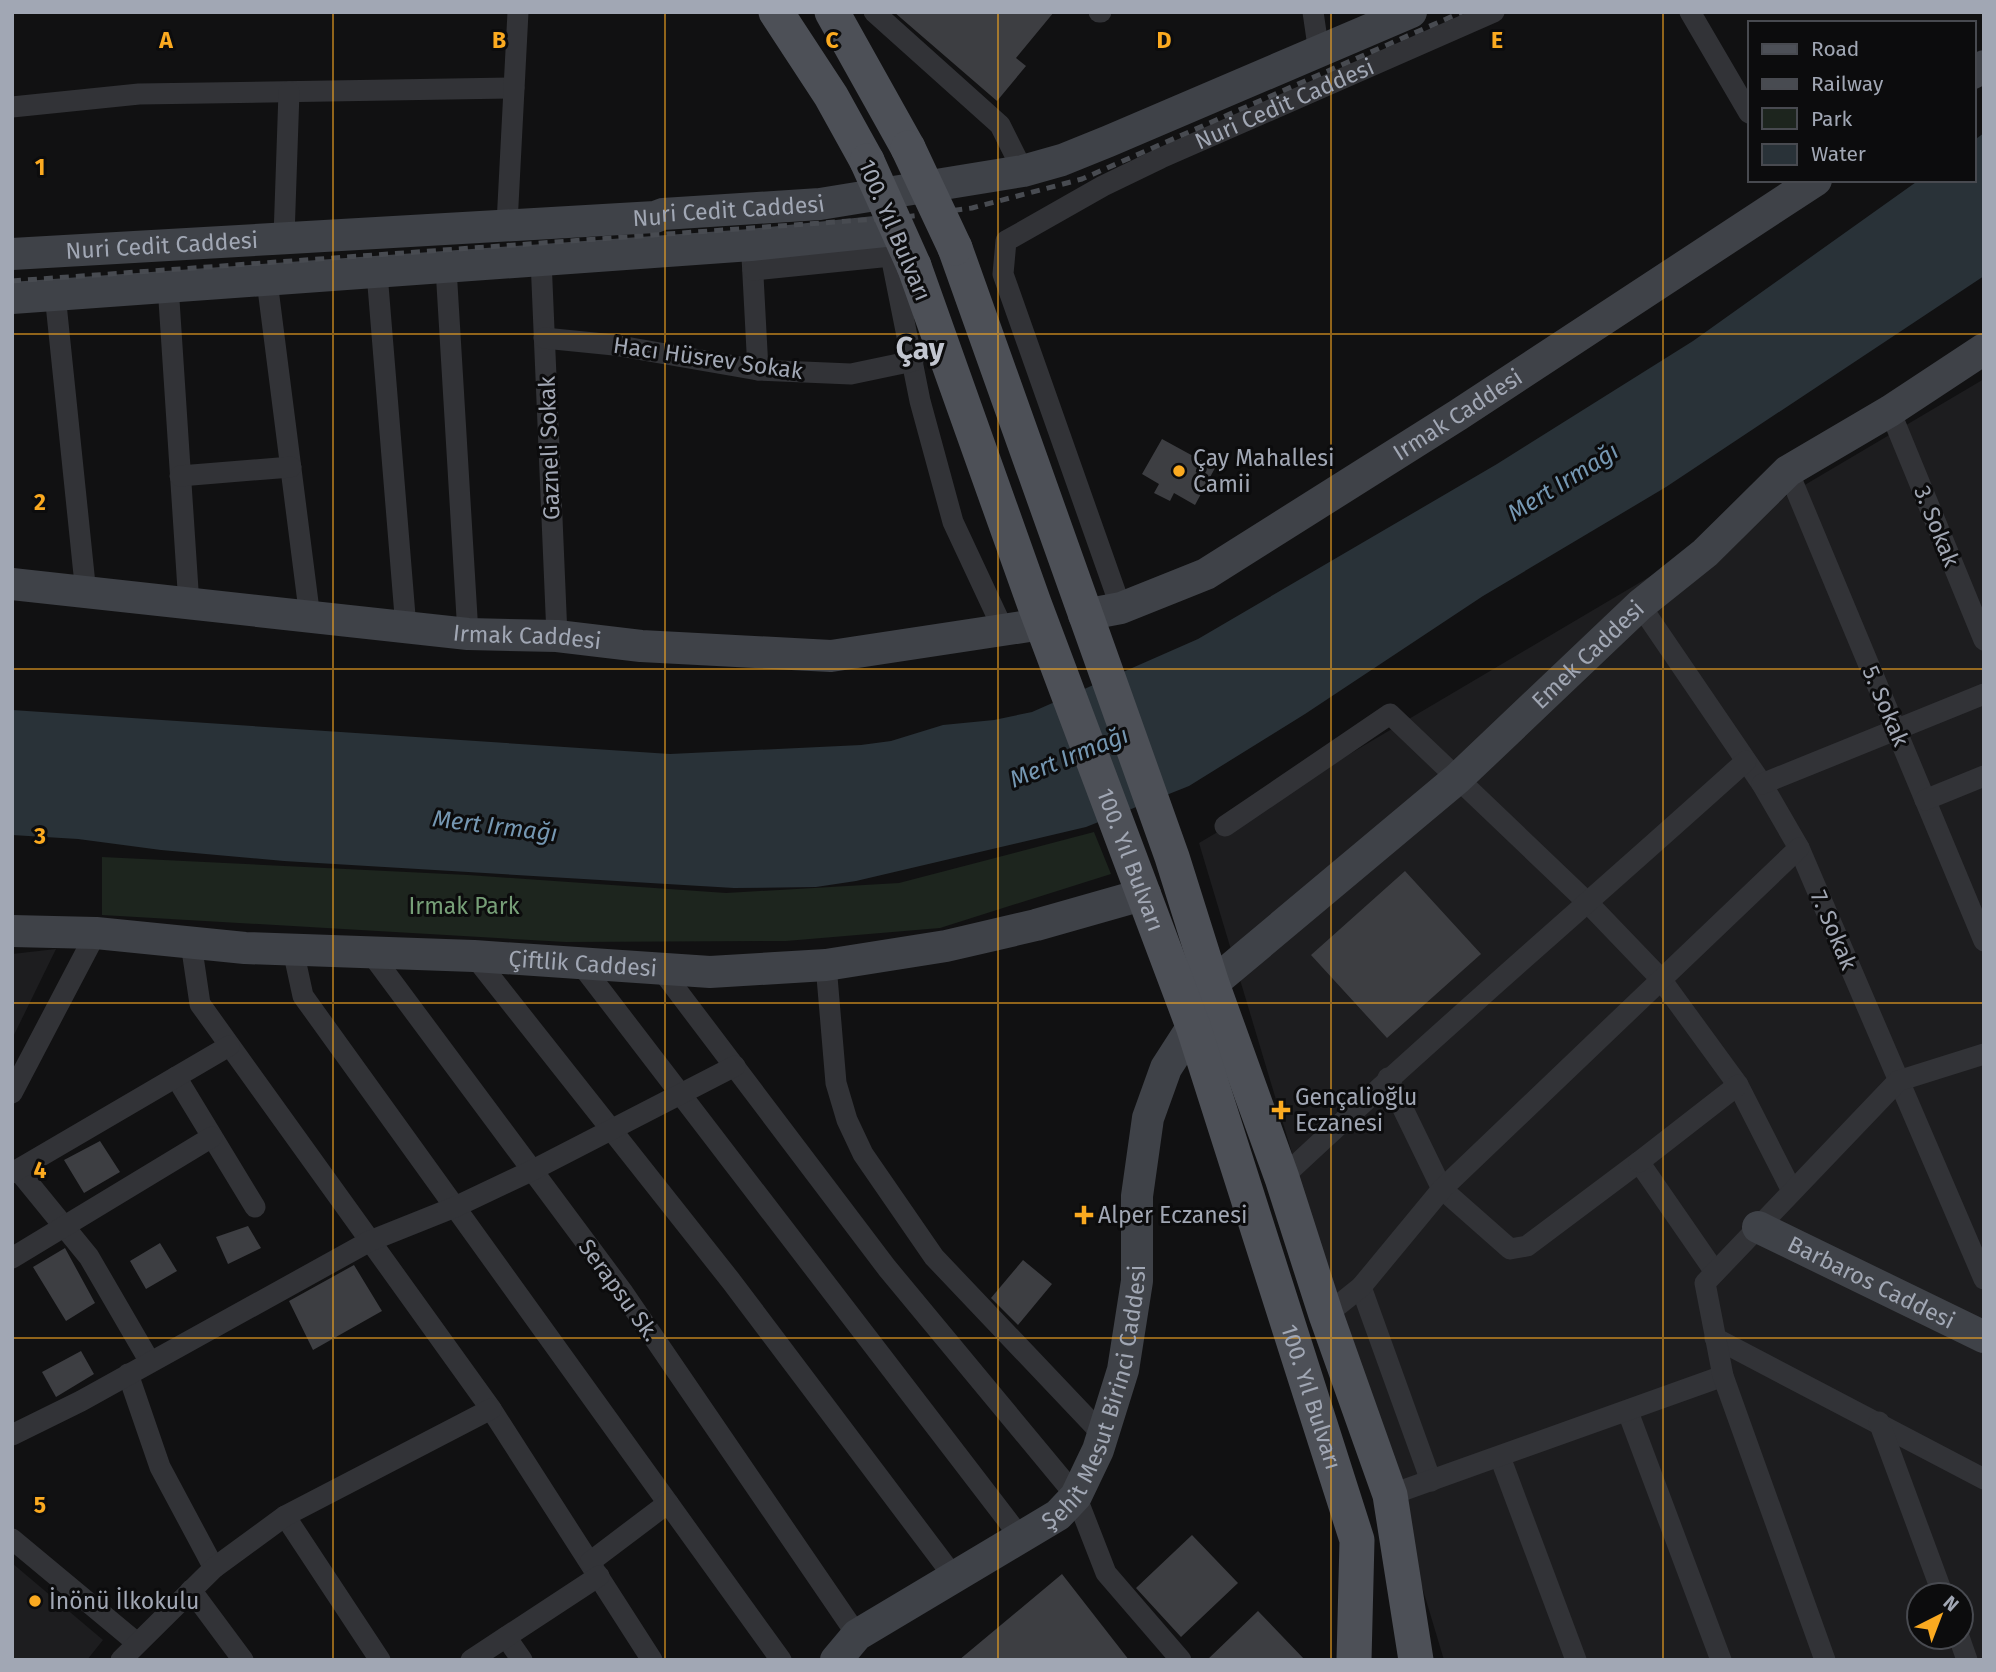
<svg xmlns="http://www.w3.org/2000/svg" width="1996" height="1672" viewBox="0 0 1996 1672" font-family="'Fira Sans',sans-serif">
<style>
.built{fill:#1d1d1f;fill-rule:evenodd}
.green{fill:#1d251e}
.water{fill:#293238}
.building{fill:#3d3e42}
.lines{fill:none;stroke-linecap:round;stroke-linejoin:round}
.street{stroke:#323337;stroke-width:21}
.secondary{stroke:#3f4248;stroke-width:32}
.primary{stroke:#4d5057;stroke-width:35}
.rail{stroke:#484b51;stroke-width:5;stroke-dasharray:9 7;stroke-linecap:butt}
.primary-bridge{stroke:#4d5057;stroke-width:35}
.grid{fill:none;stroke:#fbaa20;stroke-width:2;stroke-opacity:0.55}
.poi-dot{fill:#fbaa20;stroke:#0c0c0d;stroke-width:2.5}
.labels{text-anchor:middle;stroke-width:6;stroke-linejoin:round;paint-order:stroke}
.street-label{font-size:23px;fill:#a1a7b4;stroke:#0c0c0d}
.poi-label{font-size:23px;fill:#a1a7b4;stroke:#0c0c0d;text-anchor:start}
.park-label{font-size:23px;fill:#77a078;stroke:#0c0c0d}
.water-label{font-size:24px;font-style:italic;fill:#7597b2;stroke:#0c0c0d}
.district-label{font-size:30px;font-weight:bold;fill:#c2c6d0;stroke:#0c0c0d}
.grid-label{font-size:23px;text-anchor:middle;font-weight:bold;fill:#fbaa20;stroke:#0c0c0d;stroke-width:6;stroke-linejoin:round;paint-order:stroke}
</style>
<rect width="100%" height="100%" fill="#111112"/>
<path class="built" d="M1984 379V1660H1444L1199 843ZM1919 1595H1961V1637H1919Z
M56 949 12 1039V954Z
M12 1563 103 1640 87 1660H12Z"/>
<path class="green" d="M1094 832 1111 874 940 928 786 941 566 942 102 915V857L468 875 726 893 899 883Z"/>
<path class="water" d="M1984 133V276L1666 487 1483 596 1305 714 1189 786 1086 827 856 881 816 887 734 888 284 861 161 850 78 839 12 835V710L670 754 861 745 891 741 943 725 994 720 1032 712 1198 639 1497 464 1693 341 1919 180H1973V141Z"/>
<path class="building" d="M894 12H1054L1016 58 1026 66 997 101Z
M1162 439 1215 468 1195 505 1174 493 1170 501 1154 493 1159 484 1142 474Z
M1405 871 1481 954 1387 1038 1311 955Z
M100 1141 120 1172 84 1193 64 1160Z
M248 1226 261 1248 228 1264 216 1237Z
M160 1243 177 1271 146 1289 130 1261Z
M65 1248 95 1303 66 1321 33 1267Z
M1023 1260 1052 1284 1018 1325 991 1298Z
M354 1265 382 1311 313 1350 289 1301Z
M81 1351 94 1374 56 1397 42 1372Z
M1192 1535 1238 1583 1181 1637 1136 1588Z
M1062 1574 1129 1660H959Z
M1258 1611 1305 1660H1207Z"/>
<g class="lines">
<g class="street">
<path d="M874 12 1000 125 1023 171"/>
<path d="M1099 12H1101"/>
<path d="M1313 12 1319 53"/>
<path d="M1690 12 1749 113"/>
<path d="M12 107 139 94 514 88"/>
<path d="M507 224 518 12"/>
<path d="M284 237 289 92"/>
<path d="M752 257 758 370"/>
<path d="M541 259 557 636"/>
<path d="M446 268 468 634"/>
<path d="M753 270 891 256 920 401 953 522 1004 631"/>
<path d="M377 273 406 628"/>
<path d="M267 281 310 618"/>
<path d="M168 285 189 605"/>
<path d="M55 294 86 594"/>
<path d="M544 338 614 345 758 370 851 374 913 361"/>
<path d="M1890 411 1984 640"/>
<path d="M1788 471 1984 941"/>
<path d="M180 476 291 467"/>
<path d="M1640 605 1762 784 1799 848 1984 1279"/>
<path id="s1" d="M1121 608 1003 274 1006 241 1103 186 1161 158 1494 12"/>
<path d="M1762 784 1984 694"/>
<path d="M1925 800 1984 776"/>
<path d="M1225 826 1390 714 1588 903 1660 978 1738 1085 1792 1191"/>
<path d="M191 943 200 1004 491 1409 652 1660"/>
<path d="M293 950 303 996 668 1503"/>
<path d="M370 952 622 1291 857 1635"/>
<path d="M474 956 731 1281 954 1577"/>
<path d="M580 963 1021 1538"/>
<path d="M826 965 836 1083 847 1120 863 1154 934 1257 1103 1435"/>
<path d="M660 968 887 1268 1076 1496 1106 1573 1181 1660"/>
<path d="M176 1077 255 1207"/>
<path d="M1388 1078 1442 1189 1510 1249 1527 1246 1639 1162 1715 1272"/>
<path d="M12 1093 96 933"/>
<path d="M1639 1162 1738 1085"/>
<path d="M18 1170 89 1257 150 1362"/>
<path d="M12 1173 229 1046"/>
<path d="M1282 1178C1434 1035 1592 900 1746 761"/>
<path d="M12 1258 212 1137"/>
<path d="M1361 1287 1431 1481"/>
<path d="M1326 1315 1361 1287 1442 1189 1799 848"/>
<path d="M1715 1338 1984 1479"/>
<path d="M128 1374 160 1467 214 1568"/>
<path d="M1628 1412 1721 1660"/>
<path d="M1879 1422 1943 1595"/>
<path d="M12 1435 81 1401 370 1241 455 1207 531 1171 735 1066"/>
<path d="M1500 1457 1576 1660"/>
<path d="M1390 1495 1723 1376"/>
<path d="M285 1516 380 1660"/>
<path d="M12 1539 137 1643"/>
<path d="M590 1562 668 1503 781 1660"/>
<path d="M191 1590 243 1660"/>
<path d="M506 1637 522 1660"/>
<path d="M1959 1637 1967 1660"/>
<path d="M121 1660 214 1568 285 1516 491 1409"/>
<path d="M471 1660 599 1576"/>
<path d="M1825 1660 1723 1376 1705 1283 1898 1081 1984 1054"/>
</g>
<g class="secondary">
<path d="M1973 73 1984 66"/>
<path id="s2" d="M12 254 655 217 663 214 820 204 1023 171 1062 160 1109 141 1411 12"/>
<path d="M12 298 751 245 885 231"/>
<path id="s3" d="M12 584 468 634 557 636 641 646 831 656 1042 624"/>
<path id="s4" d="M1084 615 1121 608 1206 574 1458 415 1816 180"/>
<path id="s5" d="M12 931 96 933 245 948 474 956 710 972 826 965 946 946 1036 925 1145 894"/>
<path id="s6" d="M1212 984 1458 778 1640 605 1705 553 1788 471 1890 411 1984 349"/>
<path id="s7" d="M1758 1227 1984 1337"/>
<path id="s8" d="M836 1660 857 1635 1058 1515 1076 1496 1098 1450 1123 1370 1137 1281V1196L1148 1118 1166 1068 1193 1026"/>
</g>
<g class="primary">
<path d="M776 12 831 96 867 161"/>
<path d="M832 12 908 148"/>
<path d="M955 248 1172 857 1212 984 1282 1178 1326 1315 1390 1495 1416 1660"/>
<path id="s9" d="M914 266 1034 603 1193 1026 1357 1540 1354 1660"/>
</g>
<path class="rail" d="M12 281 905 217 972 208 1082 179 1462 12"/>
<path class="primary-bridge" d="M908 148 955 248
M867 161 914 266"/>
</g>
<path class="grid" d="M333 12V1660M665 12V1660M998 12V1660M1331 12V1660M1663 12V1660M12 334H1984M12 669H1984M12 1003H1984M12 1338H1984"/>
<g class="poi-dot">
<circle cx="1179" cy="471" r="7"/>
<path d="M1277.5 1099.5h7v7h7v7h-7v7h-7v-7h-7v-7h7z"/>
<path d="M1080.5 1204.5h7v7h7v7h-7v7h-7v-7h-7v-7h7z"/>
<circle cx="35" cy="1601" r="7"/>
</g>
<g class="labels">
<g class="street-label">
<text dy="8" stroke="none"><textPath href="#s1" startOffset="698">Nuri Cedit Caddesi</textPath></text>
<text dy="8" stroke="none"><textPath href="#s2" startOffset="718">Nuri Cedit Caddesi</textPath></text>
<text transform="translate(895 230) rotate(67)" y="8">100. Yıl Bulvarı</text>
<text dy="8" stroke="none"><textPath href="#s2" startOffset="150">Nuri Cedit Caddesi</textPath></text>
<text transform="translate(708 358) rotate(8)" y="8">Hacı Hüsrev Sokak</text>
<text dy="8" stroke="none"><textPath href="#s4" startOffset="427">Irmak Caddesi</textPath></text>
<text transform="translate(549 448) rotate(-92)" y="8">Gazneli Sokak</text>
<text transform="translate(1937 526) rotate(68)" y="8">3. Sokak</text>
<text dy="8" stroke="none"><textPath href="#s3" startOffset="518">Irmak Caddesi</textPath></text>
<text dy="8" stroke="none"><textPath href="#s6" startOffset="500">Emek Caddesi</textPath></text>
<text transform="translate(1886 706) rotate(67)" y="8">5. Sokak</text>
<text dy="8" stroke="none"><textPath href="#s9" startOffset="632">100. Yıl Bulvarı</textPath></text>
<text transform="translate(1834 930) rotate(67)" y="8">7. Sokak</text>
<text dy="8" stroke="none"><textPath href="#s5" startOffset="572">Çiftlik Caddesi</textPath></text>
<text dy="8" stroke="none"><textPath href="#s7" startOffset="126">Barbaros Caddesi</textPath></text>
<text transform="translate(619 1290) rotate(54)" y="8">Serapsu Sk.</text>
<text dy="8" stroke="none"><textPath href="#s8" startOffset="392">Şehit Mesut Birinci Caddesi</textPath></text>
<text dy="8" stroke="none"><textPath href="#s9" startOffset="1199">100. Yıl Bulvarı</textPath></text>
</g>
<g class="poi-label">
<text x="1193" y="466">Çay Mahallesi<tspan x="1193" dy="26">Camii</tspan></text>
<text x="1295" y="1105">Gençalioğlu<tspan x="1295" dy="26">Eczanesi</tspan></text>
<text x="1098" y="1223">Alper Eczanesi</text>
<text x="49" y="1609">İnönü İlkokulu</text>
</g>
<g class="park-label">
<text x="464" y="914">Irmak Park</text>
</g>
<g class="water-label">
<text transform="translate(1563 482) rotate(-32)" y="8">Mert Irmağı</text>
<text transform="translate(1069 757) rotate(-22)" y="8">Mert Irmağı</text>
<text transform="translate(495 826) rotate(7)" y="8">Mert Irmağı</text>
</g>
<g class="district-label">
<text x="920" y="359">Çay</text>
</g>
</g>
<g class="grid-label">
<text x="166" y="48">A</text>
<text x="499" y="48">B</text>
<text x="832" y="48">C</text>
<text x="1164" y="48">D</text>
<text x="1497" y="48">E</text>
<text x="40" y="175">1</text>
<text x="40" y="510">2</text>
<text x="40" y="844">3</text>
<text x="40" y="1178">4</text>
<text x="40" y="1513">5</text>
</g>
<rect width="1996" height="1672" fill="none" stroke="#a1a7b4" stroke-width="28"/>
<rect x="1748" y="21" width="228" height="161" fill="#0c0c0d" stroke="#484a50" stroke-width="2"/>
<rect x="1762" y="44" width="35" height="10" fill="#4d5057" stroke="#484a50" stroke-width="2"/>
<text x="1811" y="56" font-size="21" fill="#a1a7b4">Road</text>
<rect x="1762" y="79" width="35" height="10" fill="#484b51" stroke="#484a50" stroke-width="2"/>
<text x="1811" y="91" font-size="21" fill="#a1a7b4">Railway</text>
<rect x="1762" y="108" width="35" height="21" fill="#1d251e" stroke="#484a50" stroke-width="2"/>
<text x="1811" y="126" font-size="21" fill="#a1a7b4">Park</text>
<rect x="1762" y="144" width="35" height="21" fill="#293238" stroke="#484a50" stroke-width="2"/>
<text x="1811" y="161" font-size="21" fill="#a1a7b4">Water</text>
<g transform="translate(1940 1616) rotate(42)"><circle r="33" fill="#0c0c0d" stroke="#484a50" stroke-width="2"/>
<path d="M0-5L12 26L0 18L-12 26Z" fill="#fbaa20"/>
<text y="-10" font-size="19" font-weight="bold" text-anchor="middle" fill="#a1a7b4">N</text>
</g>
</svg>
